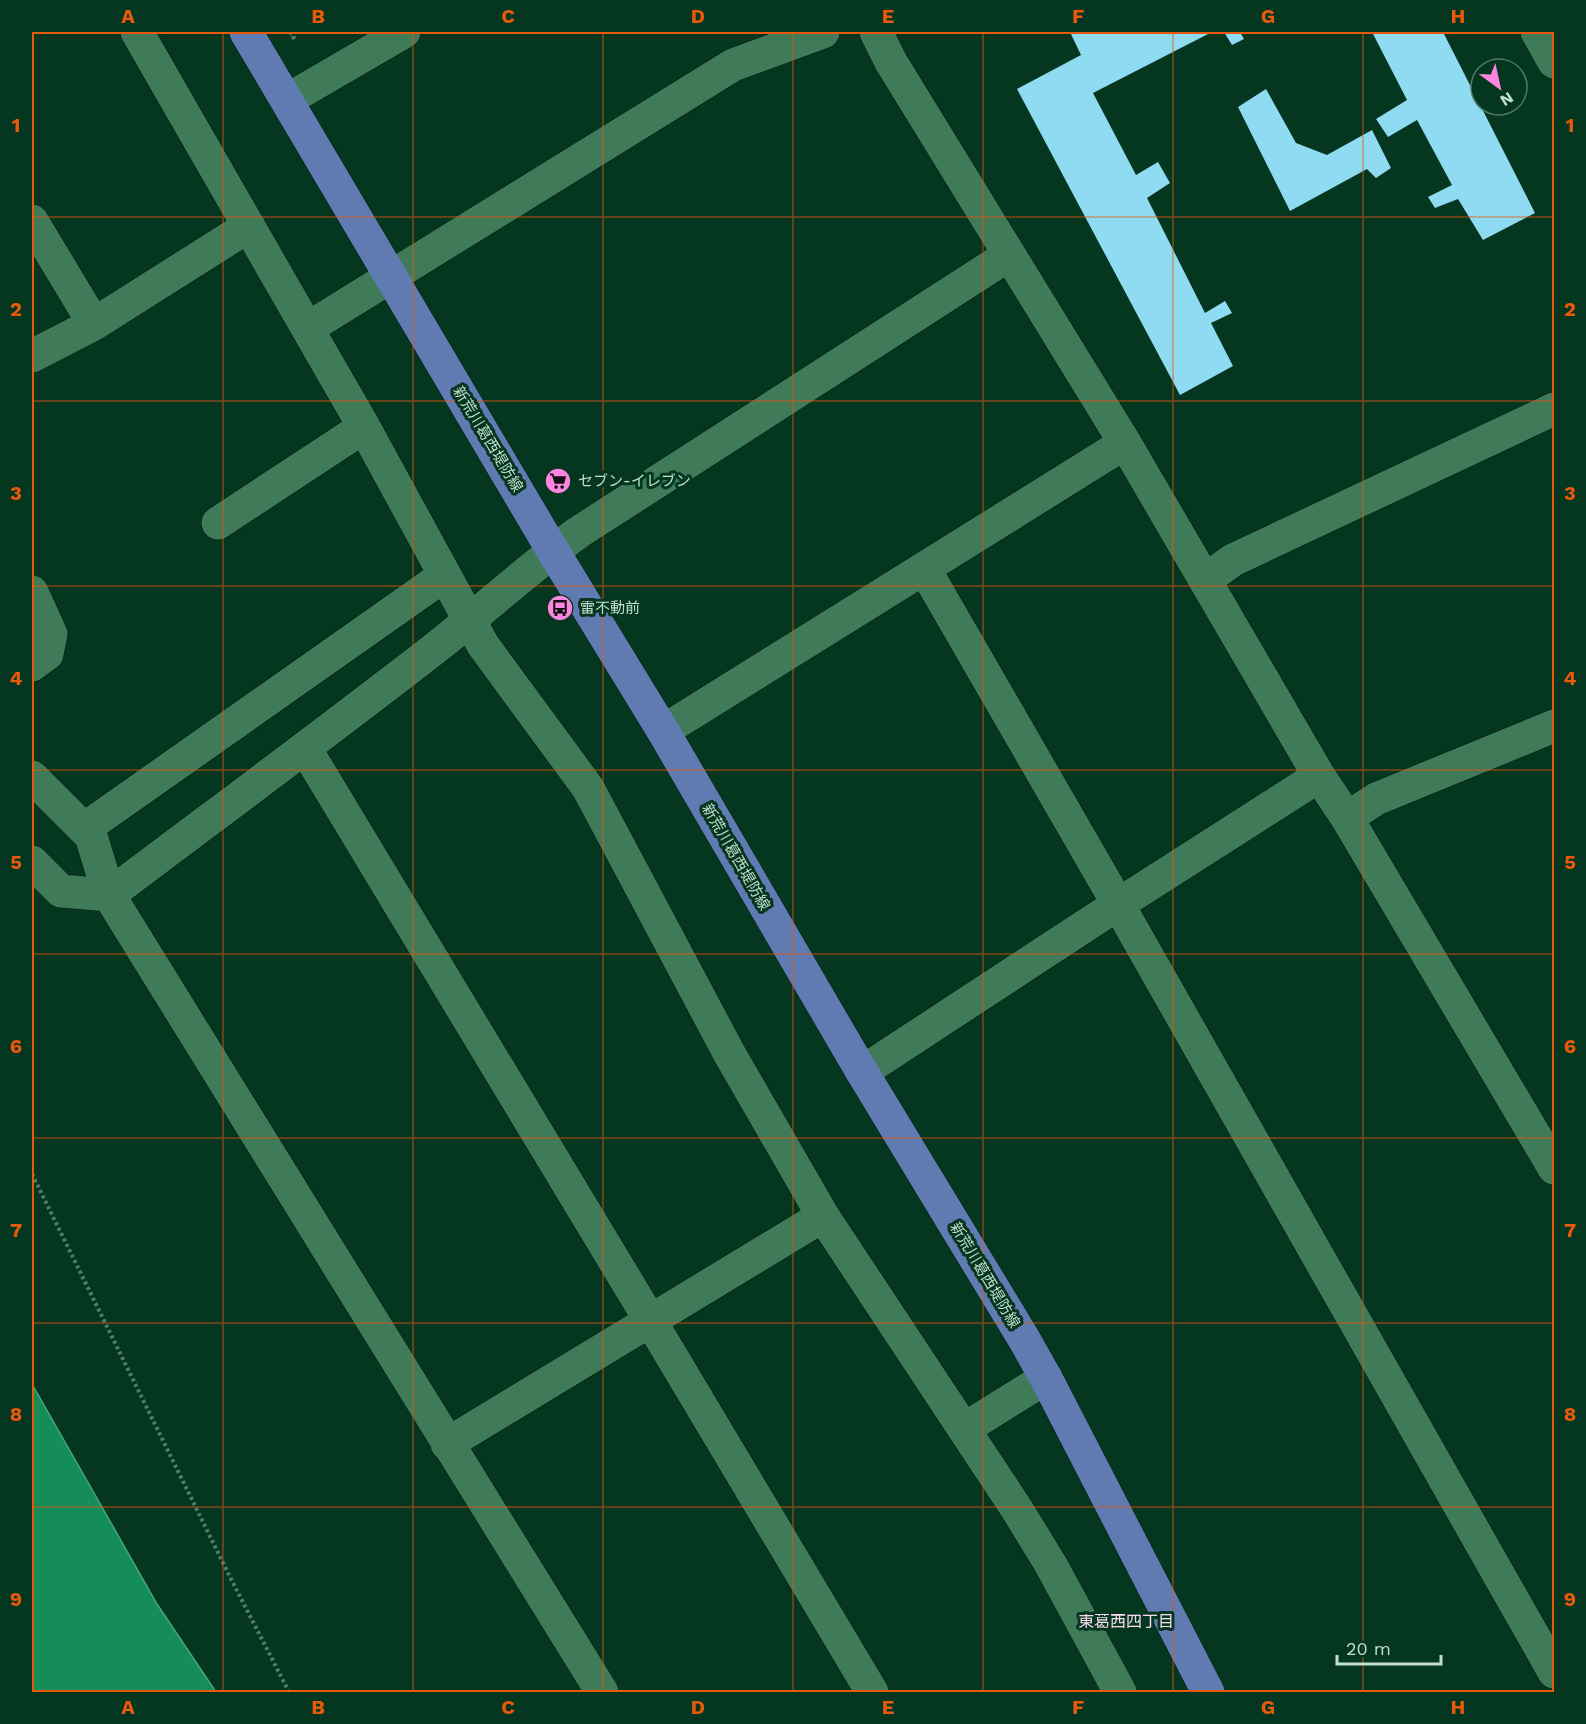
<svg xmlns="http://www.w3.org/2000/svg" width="1586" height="1724" viewBox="0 0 1586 1724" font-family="'Work Sans','Noto Sans JP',sans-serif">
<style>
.water{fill:#148d59;stroke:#48a67c;stroke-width:1.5}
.building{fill:#8fdcf2}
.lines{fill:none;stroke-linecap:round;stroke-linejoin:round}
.minor-casing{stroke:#001c0c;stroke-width:34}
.major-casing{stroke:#001c0c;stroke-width:34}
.path{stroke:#537c67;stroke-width:4;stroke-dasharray:3 3;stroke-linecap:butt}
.minor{stroke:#3f7a59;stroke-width:33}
.major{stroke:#5f7bb2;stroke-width:33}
.grid{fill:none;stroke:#e8590c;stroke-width:1.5;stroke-opacity:0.55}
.labels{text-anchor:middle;stroke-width:6;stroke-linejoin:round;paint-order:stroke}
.street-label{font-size:15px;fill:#c1dfcc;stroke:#053620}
.poi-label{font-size:15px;fill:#c1dfcc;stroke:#053620;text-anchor:start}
.neighbourhood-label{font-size:16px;fill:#f7daed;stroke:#053620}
.neatline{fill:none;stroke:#e8590c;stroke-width:2}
.grid-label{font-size:20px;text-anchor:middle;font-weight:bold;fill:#e8590c}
</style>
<rect width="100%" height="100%" fill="#053620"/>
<path class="water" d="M32 1384 157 1604 216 1692H32Z"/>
<path class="building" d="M1070 32H1212L1093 93 1136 175 1158 162 1170 183 1147 198 1205 313 1225 301 1232 313 1211 323 1233 366 1180 395 1017 89 1081 55Z
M1224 32H1240L1244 39 1232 45Z
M1372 32H1443L1535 213 1483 240 1458 199 1435 208 1428 197 1452 185 1417 120 1388 137 1376 119 1407 100Z
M1266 89 1296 143 1327 155 1372 130 1391 168 1376 178 1367 169 1290 211 1238 107Z"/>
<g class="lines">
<g class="minor-casing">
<path id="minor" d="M137 32 364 427 483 645 588 788 729 1053 823 1216 1018 1511 1051 1565 1120 1692
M876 32 891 62 1125 443 1319 776 1347 818 1554 1168
M1537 32 1554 62
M287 100 404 32
M32 221 94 324
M308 328 733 65 823 32
M32 356 94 324 249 226
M218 523 364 427
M924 568 1118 904 1554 1672
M1205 580 1233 560 1554 409
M32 592 51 634 47 654 32 665
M663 731 1125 443
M305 748 650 1320 872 1692
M32 777 91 836 109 895 602 1692
M1347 818 1376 799 1554 726
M84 829 445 575
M32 862 61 891 109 895C219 812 330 730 438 646 486 608 530 567 579 532L1009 255
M862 1072 1097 918 1319 776
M964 1429 1046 1378
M447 1444 823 1216"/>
</g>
<g class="major-casing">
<path id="major" d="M246 32 553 551 663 731 862 1072 1024 1339 1046 1378 1208 1692"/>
</g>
<path class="path" d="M290 32 294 37 290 40
M32 1174 229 1575 289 1692"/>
<use href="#minor" class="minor"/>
<use href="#major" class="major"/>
</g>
<path class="grid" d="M223 32V1692M413 32V1692M603 32V1692M793 32V1692M983 32V1692M1173 32V1692M1363 32V1692M32 217H1554M32 401H1554M32 586H1554M32 770H1554M32 954H1554M32 1138H1554M32 1323H1554M32 1507H1554"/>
<defs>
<g id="supermarket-disc" transform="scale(1.35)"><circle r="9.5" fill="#fe85df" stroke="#053620"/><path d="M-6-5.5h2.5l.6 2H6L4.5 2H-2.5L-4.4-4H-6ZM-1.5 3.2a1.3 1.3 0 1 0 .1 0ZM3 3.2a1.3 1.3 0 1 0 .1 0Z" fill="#111"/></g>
<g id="bus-disc" transform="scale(1.35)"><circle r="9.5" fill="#fe85df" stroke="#053620"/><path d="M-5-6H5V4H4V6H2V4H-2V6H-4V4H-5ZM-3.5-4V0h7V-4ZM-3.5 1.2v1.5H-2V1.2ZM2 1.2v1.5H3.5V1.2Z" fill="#111"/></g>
</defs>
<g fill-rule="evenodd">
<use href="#supermarket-disc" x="558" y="481"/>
<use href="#bus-disc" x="560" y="608"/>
</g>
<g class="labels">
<g class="street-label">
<text transform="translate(488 439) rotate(59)" y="5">新荒川葛西堤防線</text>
<text transform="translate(736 857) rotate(60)" y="5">新荒川葛西堤防線</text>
<text transform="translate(985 1275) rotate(59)" y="5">新荒川葛西堤防線</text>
</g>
<g class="poi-label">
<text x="578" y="486">セブン-イレブン</text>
<text x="580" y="613">雷不動前</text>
</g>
<g class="neighbourhood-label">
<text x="1126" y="1627">東葛西四丁目</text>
</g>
</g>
<rect width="1586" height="1724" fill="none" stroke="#053620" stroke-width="66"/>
<g transform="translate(1499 87) rotate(147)"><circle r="28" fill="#053620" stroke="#507a65" stroke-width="1.5"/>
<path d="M0-4.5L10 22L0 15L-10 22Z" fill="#fe85df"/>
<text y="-9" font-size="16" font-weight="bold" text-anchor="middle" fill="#c1dfcc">N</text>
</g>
<path d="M1337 1655v9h104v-9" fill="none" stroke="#c1dfcc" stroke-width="3"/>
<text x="1346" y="1655" font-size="18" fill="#c1dfcc" stroke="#053620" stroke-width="4.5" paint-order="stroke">20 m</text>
<rect x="33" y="33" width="1520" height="1658" class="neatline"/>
<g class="grid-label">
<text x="128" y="23">A</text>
<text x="318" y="23">B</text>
<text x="508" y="23">C</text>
<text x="698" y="23">D</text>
<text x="888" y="23">E</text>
<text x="1078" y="23">F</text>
<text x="1268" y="23">G</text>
<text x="1458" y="23">H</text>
<text x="16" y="132">1</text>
<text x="1570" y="132">1</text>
<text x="16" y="316">2</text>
<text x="1570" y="316">2</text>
<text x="16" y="500">3</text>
<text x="1570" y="500">3</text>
<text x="16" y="685">4</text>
<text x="1570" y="685">4</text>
<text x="16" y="869">5</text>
<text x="1570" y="869">5</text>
<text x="16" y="1053">6</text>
<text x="1570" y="1053">6</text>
<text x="16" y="1237">7</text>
<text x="1570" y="1237">7</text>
<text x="16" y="1421">8</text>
<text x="1570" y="1421">8</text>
<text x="16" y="1606">9</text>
<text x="1570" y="1606">9</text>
<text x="128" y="1714">A</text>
<text x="318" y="1714">B</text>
<text x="508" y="1714">C</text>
<text x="698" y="1714">D</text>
<text x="888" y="1714">E</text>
<text x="1078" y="1714">F</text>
<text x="1268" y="1714">G</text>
<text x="1458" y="1714">H</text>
</g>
</svg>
